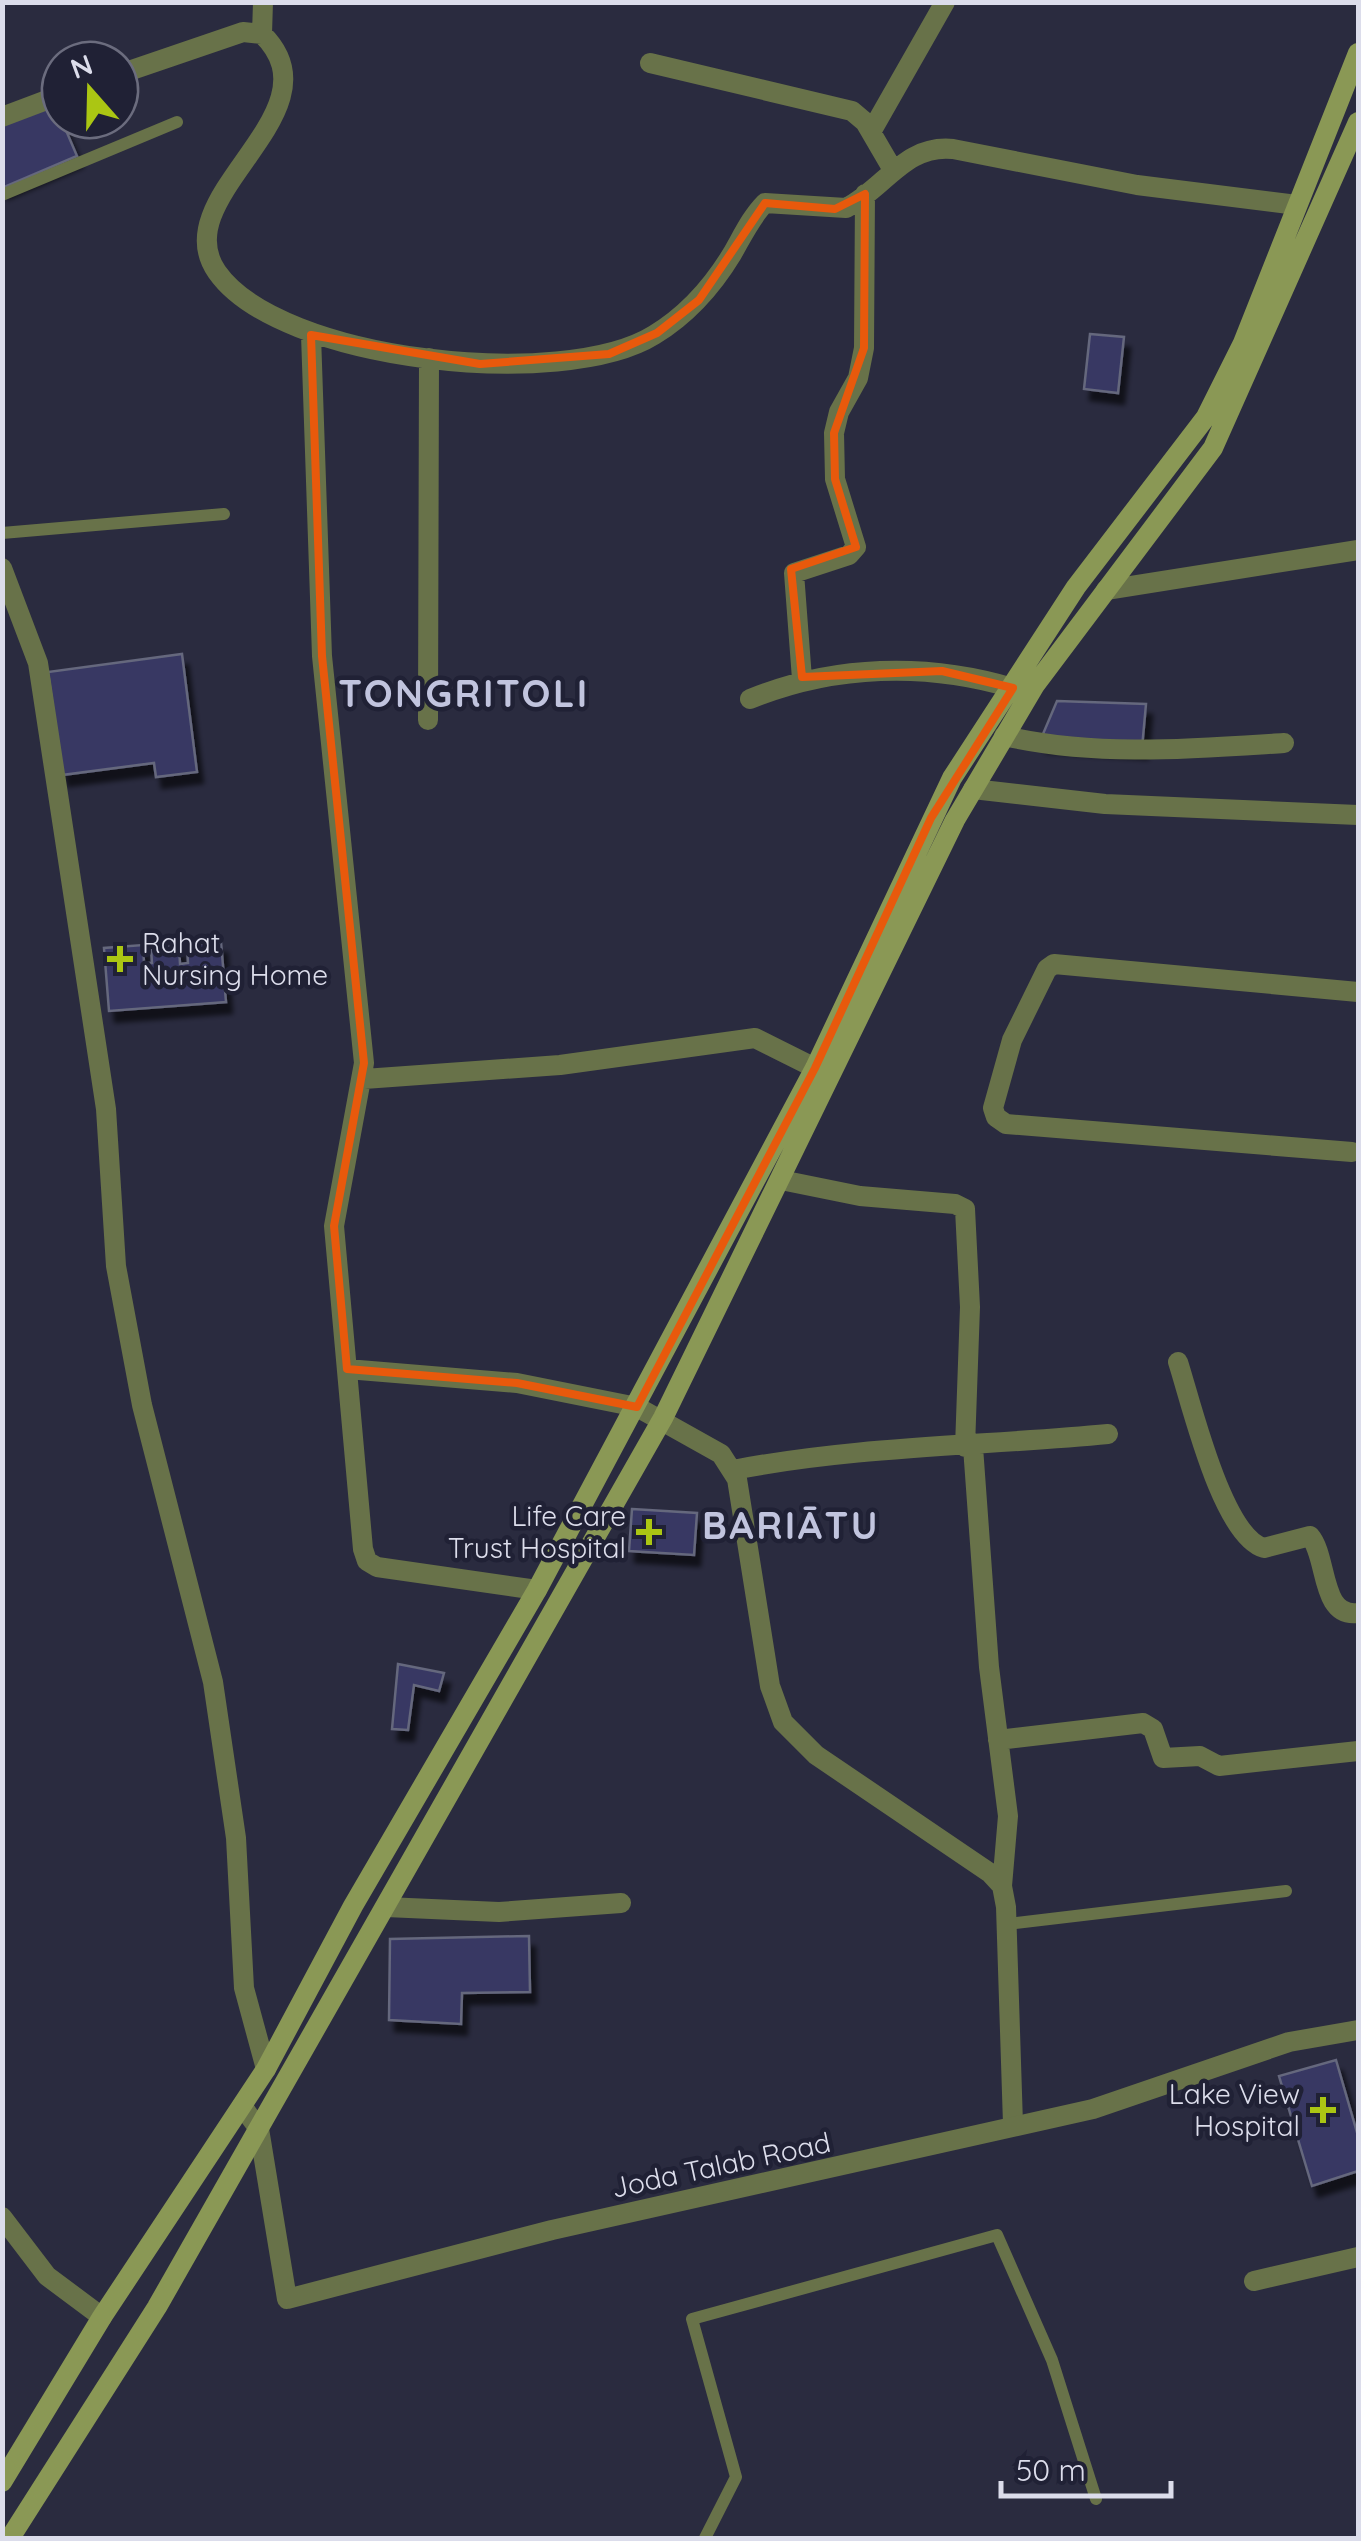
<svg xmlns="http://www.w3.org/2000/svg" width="1361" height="2541" viewBox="0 0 1361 2541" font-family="Quicksand,sans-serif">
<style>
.building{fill:#373864;stroke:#65677d;stroke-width:2.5;filter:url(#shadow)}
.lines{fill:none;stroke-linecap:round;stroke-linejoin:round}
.service{stroke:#687249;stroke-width:12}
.minor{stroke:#687249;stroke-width:20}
.tertiary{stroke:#687249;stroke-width:20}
.secondary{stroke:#8a9855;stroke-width:20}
.marked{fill:none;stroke:#e8590c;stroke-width:8;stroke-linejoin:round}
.poi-dot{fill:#abc613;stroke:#202135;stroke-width:4}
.labels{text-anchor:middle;stroke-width:9;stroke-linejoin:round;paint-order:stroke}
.poi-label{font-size:28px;fill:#dcddeb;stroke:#202135;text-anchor:end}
.street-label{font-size:28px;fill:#dcddeb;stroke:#202135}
.district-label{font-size:38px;font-weight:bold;letter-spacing:2.5px;fill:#c1c4de;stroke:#202135}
</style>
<defs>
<filter id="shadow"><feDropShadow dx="6" dy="11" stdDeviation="2.5" flood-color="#0009"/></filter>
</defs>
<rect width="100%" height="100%" fill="#2a2b3f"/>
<path class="building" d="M53 100 77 156 2 188V122Z
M1090 334 1124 337 1118 393 1084 389Z
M182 654 197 772 156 777 154 763 62 775 48 672Z
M1057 701 1146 704 1142 748 1040 741Z
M221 942 226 1002 109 1011 104 948 143 945 144 963H152L151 948 179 946 180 964 188 963 187 945Z
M632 1509 697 1513 694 1555 629 1551Z
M398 1664 444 1673 439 1691 414 1685 408 1730 392 1729Z
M529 1936 530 1992 462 1993 461 2024 389 2020 390 1939Z
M1336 2060 1358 2136V2171L1312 2186 1279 2076Z"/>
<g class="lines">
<path class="service" d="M2 195 177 122
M2 533 224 514
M1007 1924 1286 1891
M705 2538 736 2477 692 2319 997 2235 1052 2360 1096 2499"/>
<path class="minor" d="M262 34 263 2
M650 63 852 111 865 122 893 170
M120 74 243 32 262 34C343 113 163 195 217 272 280 362 564 391 654 335 687 315 712 287 732 254 742 237 751 217 765 203L846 208C885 188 905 144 953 149L1137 185 1297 205
M2 117 60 95
M871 132 945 2
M311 335 322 656 364 1063 334 1226 363 1549 367 1561 377 1567 537 1590
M2 568 38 663 106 1109 116 1266 142 1405 213 1682 236 1838 244 1988 266 2069
M1106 590 1358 550
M802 679 794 573 849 555 856 547 835 479 834 433 839 412 858 378 864 348 865 194
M750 699C834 665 926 662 1013 688
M428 720 429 358
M1004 736C1097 757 1190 749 1284 743
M973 789 1105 804 1358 815
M364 1079 560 1065 755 1038 815 1068
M1352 1152 1006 1124 996 1117 993 1108 1012 1040 1047 969 1054 964 1358 992
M781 1180 860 1196 955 1204 965 1209 970 1307 965 1447
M1178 1362C1191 1402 1222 1536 1264 1548L1310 1536C1328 1557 1320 1618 1358 1613
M347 1369 517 1383 637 1407 721 1454 737 1479 770 1686 783 1722 816 1755 990 1873 1002 1886 1006 1907 1013 2124
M973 1447 989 1667 1008 1816 1002 1886
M733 1470C857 1446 982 1446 1108 1434
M998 1740 1143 1723 1153 1729 1163 1758 1200 1756 1219 1766 1358 1751
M386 1907 499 1912 621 1903
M2 2217 47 2276 102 2317
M1254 2281 1358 2257"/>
<path class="tertiary" d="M242 2106 259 2129 287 2299 552 2230 1093 2109 1289 2042 1358 2030"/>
<path class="secondary" d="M2 2482 102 2317 266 2069 353 1906 537 1590 815 1068 952 778 1076 587 1206 417 1243 343 1358 53
M10 2538 157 2307 663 1418 955 820 1035 685 1213 448 1358 122"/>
</g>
<path class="marked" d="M865 194 864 348 834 433 835 479 856 547 791 569 802 677 942 671 1013 688 931 818 815 1068 637 1407 517 1383 347 1369 334 1226 364 1063 322 656 311 335 480 364 609 354 657 333 699 300 765 203 835 209Z"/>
<g class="poi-dot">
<path d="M115 944h10v10h10v10h-10v10h-10v-10h-10v-10h10z"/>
<path d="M644 1517h10v10h10v10h-10v10h-10v-10h-10v-10h10z"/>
<path d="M1318 2095h10v10h10v10h-10v10h-10v-10h-10v-10h10z"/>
</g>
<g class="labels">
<g class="poi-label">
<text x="142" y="953" text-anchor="start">Rahat<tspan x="142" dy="32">Nursing Home</tspan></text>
<text x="626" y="1526">Life Care<tspan x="626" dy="32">Trust Hospital</tspan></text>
<text x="1300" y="2104">Lake View<tspan x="1300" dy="32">Hospital</tspan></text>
</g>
<g class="street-label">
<text transform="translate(721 2165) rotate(-12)" y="10">Joda Talab Road</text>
</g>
<g class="district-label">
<text x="464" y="707">TONGRITOLI</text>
<text x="791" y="1539">BARIĀTU</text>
</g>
</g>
<rect width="1361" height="2541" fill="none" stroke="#dcddeb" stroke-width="10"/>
<g transform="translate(90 90) rotate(340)"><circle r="48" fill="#202135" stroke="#6b6c7e" stroke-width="2.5"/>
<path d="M0-8L18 38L0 25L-18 38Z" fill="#abc613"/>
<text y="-15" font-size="28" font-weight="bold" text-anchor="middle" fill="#dcddeb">N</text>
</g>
<path d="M1001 2481v15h170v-15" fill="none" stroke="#dcddeb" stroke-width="5"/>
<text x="1016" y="2481" font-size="30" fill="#dcddeb" stroke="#202135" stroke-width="8" paint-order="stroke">50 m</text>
</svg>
